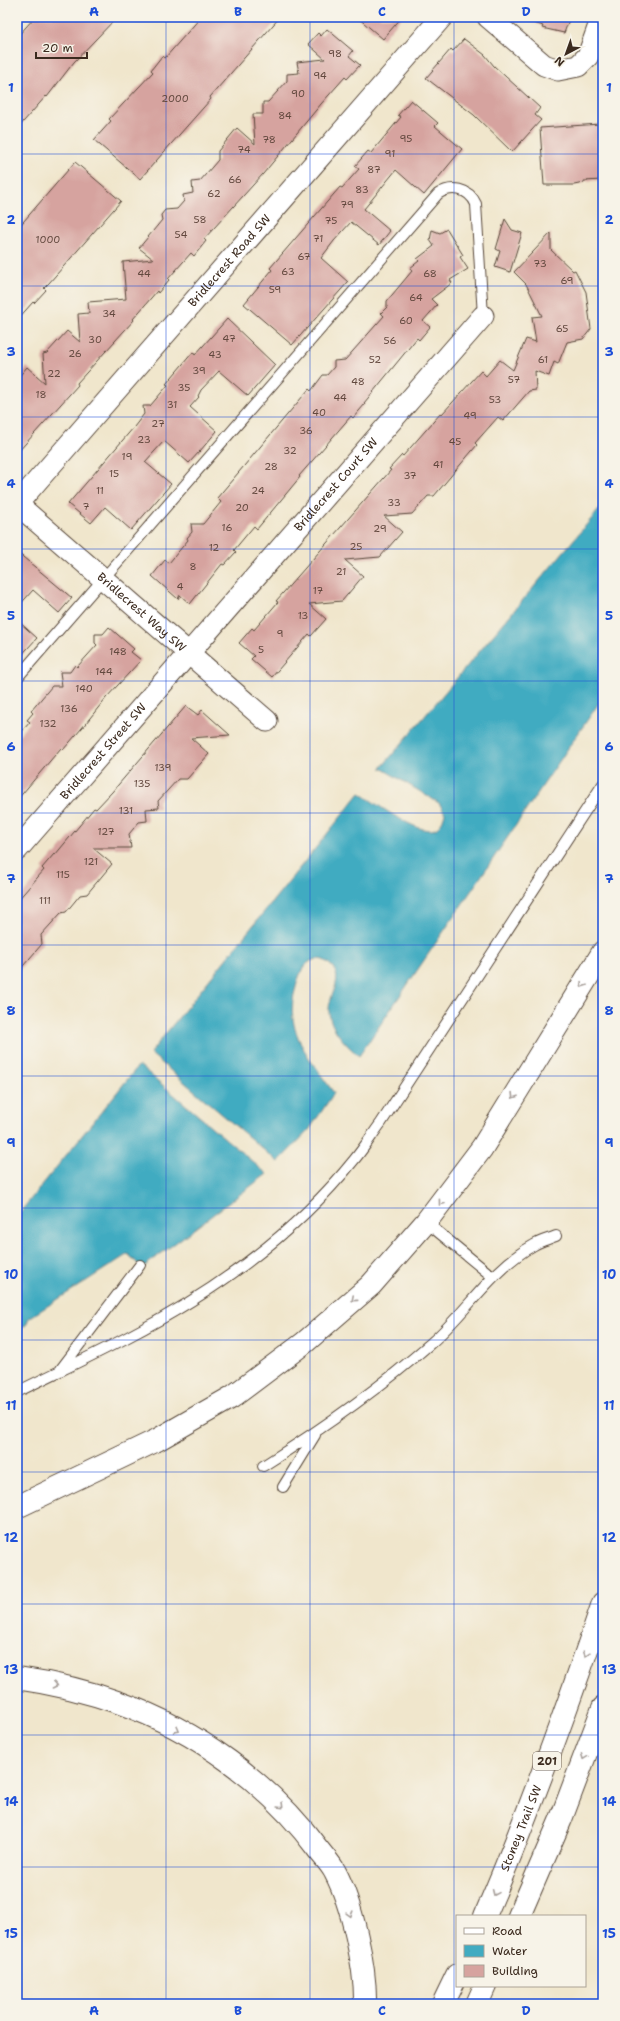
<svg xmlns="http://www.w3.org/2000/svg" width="620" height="2021" viewBox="0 0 620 2021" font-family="'Shantell Sans',sans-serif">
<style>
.water{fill:#41abc1;stroke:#3e6a70}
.building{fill:#d6a39f}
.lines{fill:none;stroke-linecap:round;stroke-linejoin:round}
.service-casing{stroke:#564638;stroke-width:12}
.minor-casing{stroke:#564638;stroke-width:23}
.motorway-casing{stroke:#564638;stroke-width:24}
.service{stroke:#fff;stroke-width:10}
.minor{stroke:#fff;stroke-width:21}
.motorway{stroke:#fff;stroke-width:22}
.oneway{stroke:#a79f9a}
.grid{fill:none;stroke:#1d4ed8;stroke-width:1;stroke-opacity:0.55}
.labels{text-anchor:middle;stroke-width:3.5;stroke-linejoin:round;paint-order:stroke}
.number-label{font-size:10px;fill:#62483e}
.shield{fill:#f7f3e8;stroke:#73665b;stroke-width:1}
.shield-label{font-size:11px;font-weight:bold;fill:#3b2a1e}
.street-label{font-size:12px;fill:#3b2a1e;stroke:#f7f3e8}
.neatline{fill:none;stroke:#1d4ed8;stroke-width:1.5}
.grid-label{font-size:13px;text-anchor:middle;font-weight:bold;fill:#1d4ed8}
</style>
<rect width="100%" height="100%" fill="#f7f3e8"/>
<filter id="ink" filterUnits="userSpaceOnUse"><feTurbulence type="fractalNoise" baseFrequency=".025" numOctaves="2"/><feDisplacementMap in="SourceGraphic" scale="8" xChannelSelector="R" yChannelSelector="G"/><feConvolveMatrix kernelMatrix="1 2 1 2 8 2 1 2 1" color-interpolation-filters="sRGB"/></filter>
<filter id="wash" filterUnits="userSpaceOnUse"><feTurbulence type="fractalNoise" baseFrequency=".012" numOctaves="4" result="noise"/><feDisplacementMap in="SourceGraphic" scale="16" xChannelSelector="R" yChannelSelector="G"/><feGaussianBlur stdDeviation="0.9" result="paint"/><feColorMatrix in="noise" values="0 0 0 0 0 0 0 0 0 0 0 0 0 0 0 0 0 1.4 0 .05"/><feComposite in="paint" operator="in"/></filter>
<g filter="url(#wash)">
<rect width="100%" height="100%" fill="#f0e6cc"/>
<path class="water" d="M603 505V697L359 1056C346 1045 328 1027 329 1009 330 991 347 977 327 962 320 957 311 959 306 965 300 972 298 979 296 987 282 1031 311 1060 334 1093L309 1130 278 1162 150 1053 360 793C374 802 419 836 435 829 441 826 443 820 445 813L439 803 381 768Z
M139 1065 267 1174 142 1268 128 1254 29 1318 26 1325 17 1331V1216Z"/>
<g id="blocks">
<path class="building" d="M35 17H117L74 62 47 97 46 96 17 129V37Z
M201 17H280L210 97 211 99 140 179 94 140 111 121 109 119 153 72 151 70 162 56 165 58Z
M357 17H402L383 39Z
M523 17H570L564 33 542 28 543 26 523 19Z
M327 29 353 51 349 56 360 65 347 79 345 77 321 104 263 174 204 239 206 241 194 256 191 253 168 279 169 280 158 293 157 291 133 319 134 320 77 383 78 385 17 453V379L27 367 45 383 43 354 47 353 67 331 80 342 78 314 89 313 88 302 126 299 123 262 153 259 139 248 162 220 161 215 165 210 177 209 184 201 183 195 193 193 192 182 200 181 218 160V151L237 128 255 144 253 114H263V102H268L287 81V74L299 73 297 62 325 59 308 44 318 33 321 36Z
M464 39 485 55 494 66 540 108 535 115 541 120 512 152 474 115 426 78 451 49 453 51Z
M411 100 438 123 435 126 462 149 424 195 396 170 364 209 390 231 379 245 351 222 334 241 321 258 348 282 292 345 244 304 272 270 270 268 340 187 342 188 359 169 355 166 368 151 371 153 401 117 398 115Z
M600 124 602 180 584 181V183L574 185H544L540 128Z
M75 162 121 201 49 283 44 288 46 290 34 303 33 302 17 320V229Z
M505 219 512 230 522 233 510 272 495 267 500 251 496 249Z
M447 229 463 255 460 257 468 269 450 280 452 283 431 299 437 305 423 321 430 327 419 340 417 338 364 403 365 404 353 418 351 416 313 460 299 476 300 477 257 529 254 526 234 550 236 552 224 565 222 564 190 604 180 595 178 599 152 576 165 560 169 563 188 540 187 538 192 532 191 524H203L221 502 217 498 309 389 311 391 323 375H327L334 367V361L345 360 384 316 381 313 387 307V301L412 271 410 268 419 261 417 259 434 246 430 240 432 230 440 233Z
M551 233V250L573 271 575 270 586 292 591 329 583 339 567 342 558 364 554 362 549 376 535 371 536 390 529 391 503 421 498 417 475 443 477 445 434 496H428L412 514 384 516 402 532 380 557 345 560 363 576 342 601 309 604 326 619 311 636 309 634 272 677 251 659 254 656 239 643 252 628 254 630 278 602 276 601 391 470 389 469 402 455 403 456 441 413 442 414 481 371 486 376 500 360 513 370 526 339 536 342 532 317 542 316 526 284 514 272Z
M227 319 275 365 248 396 219 371 201 390 198 396 199 397 190 407 217 431 200 451 189 463 164 441 145 462 171 484 131 530 105 507 91 523 68 504 134 427 144 414 143 406H150L168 385 166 384 193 352 195 355Z
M17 552 72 598 59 613 33 590 17 608Z
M17 620 37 638 17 660Z
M109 627 134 649 131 652 141 660 106 698 82 728 63 750 61 748 17 800V737L30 722 27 720 33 713 31 711 52 686H62L60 672H70L75 665 77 667 97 645 95 643V634H103Z
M186 706 198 715 202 710 230 735 191 738 209 754 187 779H178L158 801 159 808 146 809 147 821 139 822 129 834 131 848H93L112 864 87 894 80 895 66 912 61 913 41 935 42 944 17 973V901L44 870 42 868 54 854 55 855 94 808 96 809 112 792Z"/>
</g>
</g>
<g filter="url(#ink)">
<use href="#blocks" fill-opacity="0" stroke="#564638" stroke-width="1"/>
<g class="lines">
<g class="service-casing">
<path id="service" d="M17 678 438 194C451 185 469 188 476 204L483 316
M426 1222 493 1277
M61 1369 140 1265
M17 1392C53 1374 90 1357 126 1338 211 1294 294 1235 354 1160 364 1148 372 1135 381 1123L603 784
M263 1466C322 1429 379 1389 431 1343 467 1312 492 1268 534 1245 540 1241 549 1239 556 1236
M283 1487 315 1435"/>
</g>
<g class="minor-casing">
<g id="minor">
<path d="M488 17 544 65 558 70 578 66 588 56 602 17"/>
<path id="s1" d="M17 504 442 17"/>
<path id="s2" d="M17 504 267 721"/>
<path id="s3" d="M17 850 483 316"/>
</g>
</g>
<g class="motorway-casing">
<g id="motorway">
<path d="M17 1507 157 1440 232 1397 304 1343 371 1285 426 1222 482 1148 603 952"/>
<path d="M17 1678C52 1683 87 1691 120 1703 196 1730 269 1783 317 1848 323 1856 331 1864 335 1872 352 1904 366 1968 365 2004"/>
<path id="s4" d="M485 1916C529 1814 567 1709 603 1603"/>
<path d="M519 1916 561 1819 603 1708"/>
<path d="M443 2004 457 1975"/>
<path d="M477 2004 485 1986"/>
</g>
</g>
<use href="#service" class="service"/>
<use href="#minor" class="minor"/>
<use href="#motorway" class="motorway"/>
</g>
<defs><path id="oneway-chevron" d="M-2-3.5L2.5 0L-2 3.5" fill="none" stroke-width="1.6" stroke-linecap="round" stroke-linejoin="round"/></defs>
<g class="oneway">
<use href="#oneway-chevron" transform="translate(583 985) rotate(122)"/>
<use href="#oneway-chevron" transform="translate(514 1096) rotate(122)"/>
<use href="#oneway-chevron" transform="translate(441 1203) rotate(127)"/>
<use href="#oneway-chevron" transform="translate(354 1299) rotate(139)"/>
<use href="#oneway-chevron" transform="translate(586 1654) rotate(109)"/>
<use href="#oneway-chevron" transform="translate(55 1685) rotate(12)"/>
<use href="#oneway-chevron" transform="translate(177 1730) rotate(29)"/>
<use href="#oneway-chevron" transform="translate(584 1757) rotate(111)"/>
<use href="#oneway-chevron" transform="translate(281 1806) rotate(45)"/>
<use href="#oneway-chevron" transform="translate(495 1893) rotate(114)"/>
<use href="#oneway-chevron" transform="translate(350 1914) rotate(74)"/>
</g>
</g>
<path class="grid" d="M166 17V2004M310 17V2004M454 17V2004M17 154H603M17 286H603M17 417H603M17 549H603M17 681H603M17 813H603M17 945H603M17 1076H603M17 1208H603M17 1340H603M17 1472H603M17 1604H603M17 1735H603M17 1867H603"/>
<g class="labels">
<g class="number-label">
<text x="335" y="57">98</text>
<text x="320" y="79">94</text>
<text x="298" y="97">90</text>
<text x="175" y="102">2000</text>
<text x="285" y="119">84</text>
<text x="406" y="142">95</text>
<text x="269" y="143">78</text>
<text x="244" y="153">74</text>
<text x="390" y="157">91</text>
<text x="374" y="173">87</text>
<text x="235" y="183">66</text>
<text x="362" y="193">83</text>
<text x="214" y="197">62</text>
<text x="347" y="208">79</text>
<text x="200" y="223">58</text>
<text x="331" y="224">75</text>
<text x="181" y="238">54</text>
<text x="318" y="242">71</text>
<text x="48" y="243">1000</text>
<text x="304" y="260">67</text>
<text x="540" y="267">73</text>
<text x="288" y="275">63</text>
<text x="144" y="277">44</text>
<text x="430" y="277">68</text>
<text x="567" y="284">69</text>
<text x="275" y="293">59</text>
<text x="416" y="301">64</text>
<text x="109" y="317">34</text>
<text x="406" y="324">60</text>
<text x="562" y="332">65</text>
<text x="229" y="342">47</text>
<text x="95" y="343">30</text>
<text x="390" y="344">56</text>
<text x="75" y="357">26</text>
<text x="215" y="358">43</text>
<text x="375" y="363">52</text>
<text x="543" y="363">61</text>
<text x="199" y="374">39</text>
<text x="54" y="377">22</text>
<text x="514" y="383">57</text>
<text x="358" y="385">48</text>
<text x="184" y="391">35</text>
<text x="41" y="398">18</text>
<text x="340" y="401">44</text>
<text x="495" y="403">53</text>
<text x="172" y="408">31</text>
<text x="319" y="416">40</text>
<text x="470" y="419">49</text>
<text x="158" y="427">27</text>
<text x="306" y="434">36</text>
<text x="144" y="443">23</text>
<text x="455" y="445">45</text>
<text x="290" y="454">32</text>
<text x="127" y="460">19</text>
<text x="438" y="468">41</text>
<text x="271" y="470">28</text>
<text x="114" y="477">15</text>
<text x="410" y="479">37</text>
<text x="100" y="494">11</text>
<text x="258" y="494">24</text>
<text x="394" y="506">33</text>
<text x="86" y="510">7</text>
<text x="242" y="511">20</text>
<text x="227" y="531">16</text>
<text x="380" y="532">29</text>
<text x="356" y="550">25</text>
<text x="214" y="551">12</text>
<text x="193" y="570">8</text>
<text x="341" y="575">21</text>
<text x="180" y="590">4</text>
<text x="318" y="594">17</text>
<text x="303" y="619">13</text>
<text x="280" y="637">9</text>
<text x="261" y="653">5</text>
<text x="118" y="655">148</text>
<text x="104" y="675">144</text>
<text x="84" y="692">140</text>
<text x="69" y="712">136</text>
<text x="48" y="727">132</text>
<text x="163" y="771">139</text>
<text x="142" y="787">135</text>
<text x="126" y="814">131</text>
<text x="106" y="835">127</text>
<text x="91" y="865">121</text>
<text x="63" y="878">115</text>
<text x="45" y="904">111</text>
</g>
<rect class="shield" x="533" y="1752" width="28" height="18" rx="3"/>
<g class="shield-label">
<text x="547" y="1765">201</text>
</g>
<g class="street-label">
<text dy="4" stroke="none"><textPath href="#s1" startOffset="323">Bridlecrest Road SW</textPath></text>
<text dy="4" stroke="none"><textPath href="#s3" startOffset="485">Bridlecrest Court SW</textPath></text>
<text dy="4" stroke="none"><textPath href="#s2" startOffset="165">Bridlecrest Way SW</textPath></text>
<text dy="4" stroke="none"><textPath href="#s3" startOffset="131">Bridlecrest Street SW</textPath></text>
<text dy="4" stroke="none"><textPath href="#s4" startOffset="95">Stoney Trail SW</textPath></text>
</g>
</g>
<rect width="620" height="2021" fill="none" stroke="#f7f3e8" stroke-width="44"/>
<rect x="456" y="1915" width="130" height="72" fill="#f7f3e8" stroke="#aca397"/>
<rect x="464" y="1928" width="20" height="6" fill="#ffffff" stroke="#aca397"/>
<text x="492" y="1935" font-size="12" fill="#3b2a1e">Road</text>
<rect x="464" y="1945" width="20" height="12" fill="#41abc1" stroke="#aca397"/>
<text x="492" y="1955" font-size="12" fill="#3b2a1e">Water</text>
<rect x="464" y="1965" width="20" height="12" fill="#d6a39f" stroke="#aca397"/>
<text x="492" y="1975" font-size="12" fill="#3b2a1e">Building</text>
<g transform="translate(566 54) rotate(221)" stroke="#f7f3e8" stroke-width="3" paint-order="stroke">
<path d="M0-3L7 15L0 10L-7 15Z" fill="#3b2a1e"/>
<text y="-6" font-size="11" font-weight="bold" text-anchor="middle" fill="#3b2a1e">N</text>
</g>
<path d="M36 52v6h51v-6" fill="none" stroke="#3b2a1e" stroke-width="2"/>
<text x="42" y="52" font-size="12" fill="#3b2a1e" stroke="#f7f3e8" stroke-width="3" paint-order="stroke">20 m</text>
<rect x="22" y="22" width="576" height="1977" class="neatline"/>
<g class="grid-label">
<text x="94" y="16">A</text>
<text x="238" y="16">B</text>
<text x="382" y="16">C</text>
<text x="526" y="16">D</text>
<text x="11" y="92">1</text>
<text x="609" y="92">1</text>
<text x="11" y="224">2</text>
<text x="609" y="224">2</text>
<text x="11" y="356">3</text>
<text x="609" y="356">3</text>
<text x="11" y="488">4</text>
<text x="609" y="488">4</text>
<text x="11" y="620">5</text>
<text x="609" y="620">5</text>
<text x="11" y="751">6</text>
<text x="609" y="751">6</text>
<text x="11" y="883">7</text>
<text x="609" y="883">7</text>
<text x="11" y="1015">8</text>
<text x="609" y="1015">8</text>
<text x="11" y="1147">9</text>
<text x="609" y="1147">9</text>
<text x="11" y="1279">10</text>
<text x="609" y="1279">10</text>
<text x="11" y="1410">11</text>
<text x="609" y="1410">11</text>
<text x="11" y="1542">12</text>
<text x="609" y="1542">12</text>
<text x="11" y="1674">13</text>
<text x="609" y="1674">13</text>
<text x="11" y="1806">14</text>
<text x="609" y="1806">14</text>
<text x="11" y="1938">15</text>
<text x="609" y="1938">15</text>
<text x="94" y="2015">A</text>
<text x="238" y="2015">B</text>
<text x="382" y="2015">C</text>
<text x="526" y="2015">D</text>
</g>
</svg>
